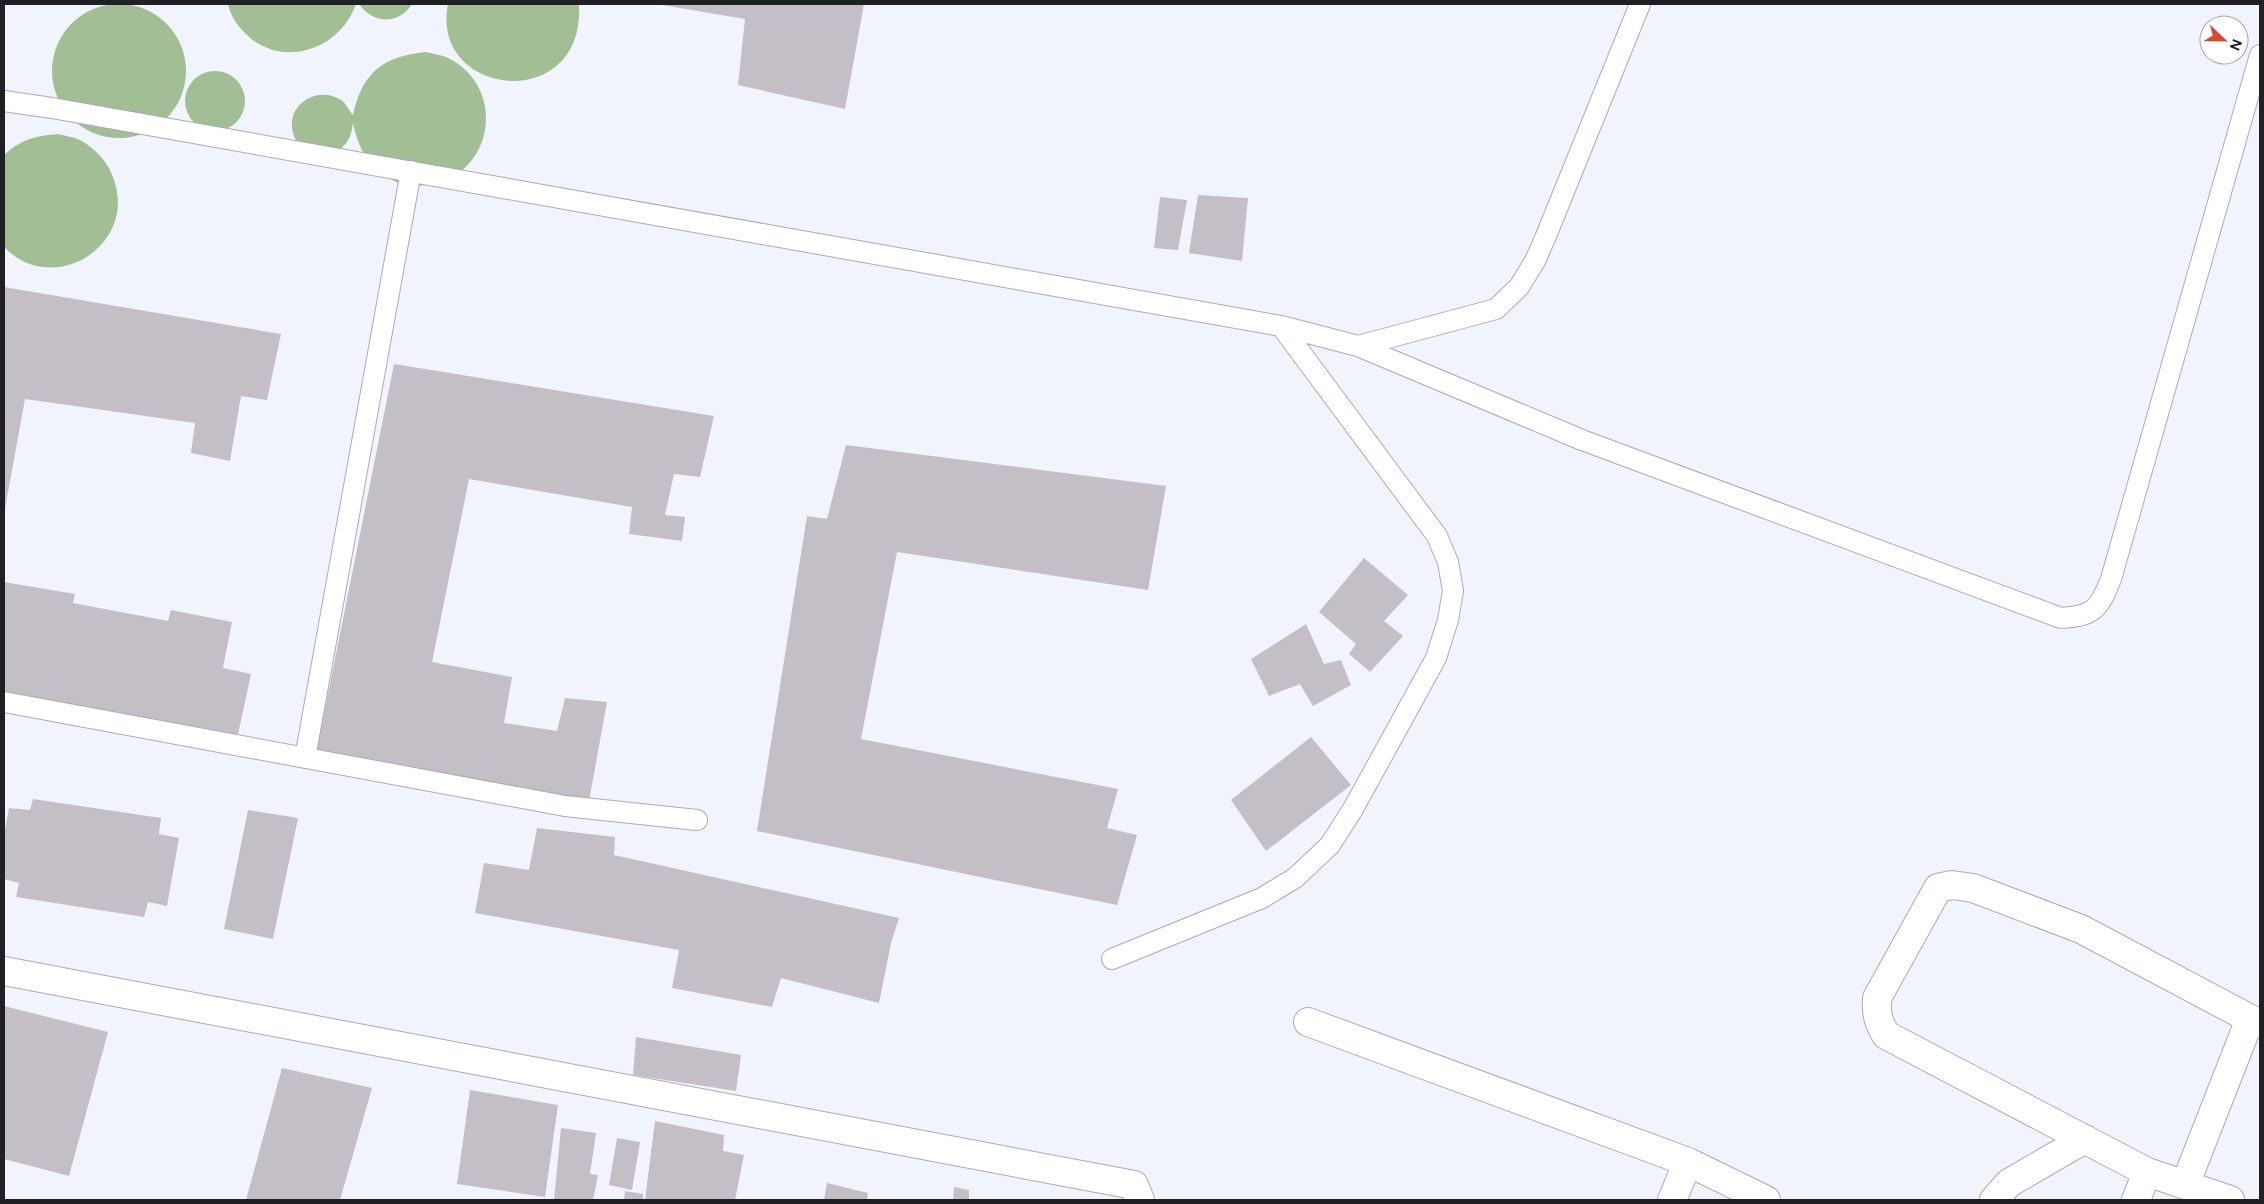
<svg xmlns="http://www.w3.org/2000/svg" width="2264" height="1204" viewBox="0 0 2264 1204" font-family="Figtree,sans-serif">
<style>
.forest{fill:#a2be94}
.building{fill:#c4bfc7}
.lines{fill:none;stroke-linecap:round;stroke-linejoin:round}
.service-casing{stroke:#a9acb4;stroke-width:22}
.minor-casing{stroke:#a9acb4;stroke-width:30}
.service{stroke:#fff;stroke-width:20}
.minor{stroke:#fff;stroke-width:28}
</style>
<rect width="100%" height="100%" fill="#f1f3fd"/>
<path class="forest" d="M228 4H356C340 50 281 70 245 33 237 25 230 15 228 4Z
M359 4H412C399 25 373 24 359 4Z
M448 4H579C586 115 429 98 448 4Z
M52 71a67 67 0 1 1 134 0a67 67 0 1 1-134 0Z
M426 52C433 54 442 55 448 58 509 88 493 179 425 185 412 187 400 185 389 178 367 165 358 147 353 123 351 139 346 147 331 155L303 149C300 145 295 140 294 136 283 107 316 84 341 100 346 103 349 111 353 115 362 73 383 56 426 52Z
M185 101a30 30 0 1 1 60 0a30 30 0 1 1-60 0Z
M58 134C65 136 74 137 80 140 96 149 109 163 114 180 137 246 53 298 4 247V155C22 139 35 136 58 134Z"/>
<path class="building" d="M656 4H864L845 109 738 85 745 19Z
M1198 195 1248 198 1242 261 1189 253Z
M1160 197 1187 200 1178 250 1154 248Z
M4 287 281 334 267 400 241 396 230 461 191 453 195 423 25 399 4 514Z
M394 364 714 416 700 477 674 474 665 515 685 517 682 541 629 534 632 507 469 479 432 662 512 677 504 723 557 731 565 698 607 702 589 801 316 754Z
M846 445 1166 486 1148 590 897 552 861 739 1118 789 1107 828 1137 835 1117 905 757 831 807 516 827 519Z
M1364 558 1408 595 1384 621 1403 636 1370 672 1349 654 1356 644 1319 612Z
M4 582 75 594 73 603 168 621 171 610 232 622 223 668 251 674 237 739 4 696Z
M1306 624 1324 664 1341 660 1351 685 1313 706 1300 684 1269 696 1251 659Z
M1311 737 1351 785 1266 851 1231 800Z
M33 799 161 818 159 834 179 838 167 906 148 902 144 917 16 897 19 883 4 879V834L9 808 30 810Z
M248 810 298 818 273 939 224 929Z
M537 828 615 837 614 855 899 918 891 943 879 1003 781 978 772 1007 672 988 679 950 475 913 484 863 529 870Z
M4 1006 108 1032 69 1176 4 1159Z
M636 1037 741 1055 736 1091 633 1075Z
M282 1068 372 1088 340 1200H246Z
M470 1090 558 1105 545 1197 457 1184Z
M655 1121 724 1135 723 1151 744 1155 735 1200H645Z
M561 1128 596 1133 590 1174 598 1175 593 1200H554Z
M617 1138 640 1142 632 1190 609 1185Z
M827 1183 868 1193 867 1200H824Z
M954 1187 969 1190V1200H953Z
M625 1191 643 1194V1200H624Z"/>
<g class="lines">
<g class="service-casing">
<path id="service" d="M4 101 52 108 1281 326 1358 346 1582 440 2061 618C2094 616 2099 609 2111 579L2260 55
M1358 346 1496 309 1519 287 1535 261 1546 236 1640 4
M4 702 565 806 697 820
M305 758 411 171
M1112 959 1262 898 1295 878 1330 845 1353 809 1436 658 1448 620 1453 591 1448 562 1437 536 1281 326"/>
</g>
<g class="minor-casing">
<path id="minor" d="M4 971 1134 1185 1140 1200
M1308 1022 1688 1162 1766 1200
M2185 1185 2250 1019
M1672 1200 1688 1162
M1994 1200 2009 1183 2085 1139
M2136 1200 2147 1172
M2230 1200 2147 1172 1886 1035C1878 1022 1876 1013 1877 998L1938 888 1952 885 1973 888 2081 929 2260 1024"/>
</g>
<use href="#service" class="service"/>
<use href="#minor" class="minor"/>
</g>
<rect width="2264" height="1204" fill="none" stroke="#1f2023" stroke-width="10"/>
<g transform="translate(2224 40) rotate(112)"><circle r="24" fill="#ffffff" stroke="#a5a6a7"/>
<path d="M0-4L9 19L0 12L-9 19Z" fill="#d64a33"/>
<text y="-8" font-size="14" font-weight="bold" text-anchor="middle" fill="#1f2023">N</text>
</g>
</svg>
